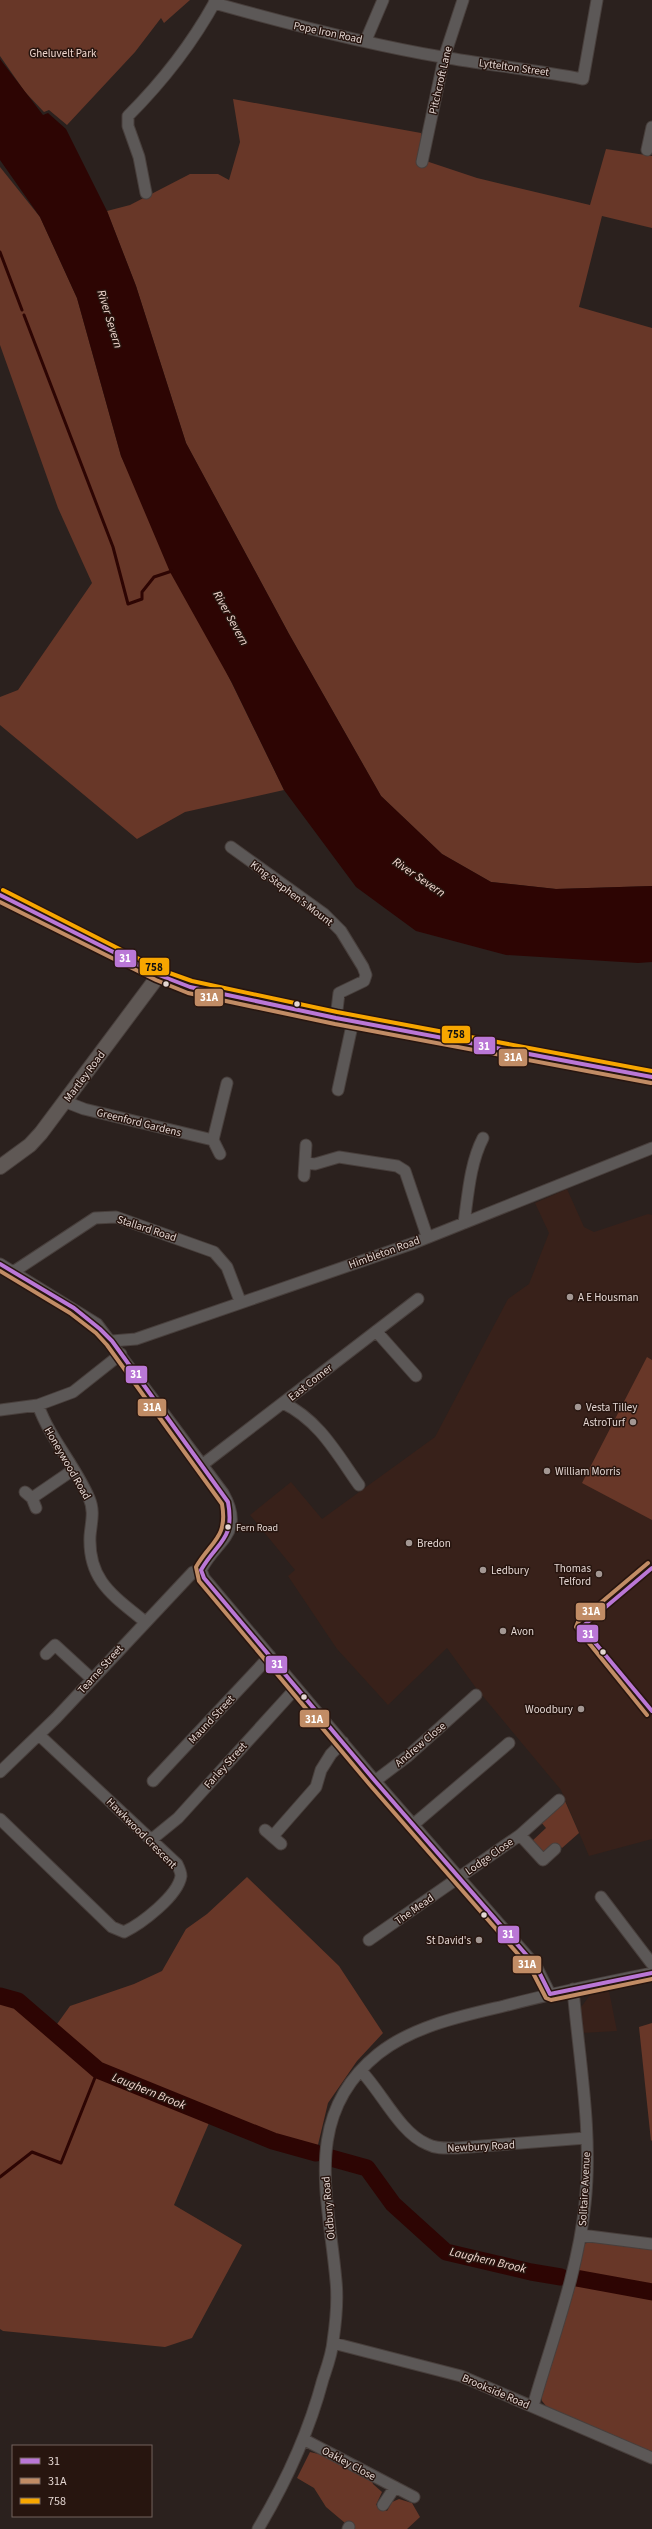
<svg xmlns="http://www.w3.org/2000/svg" width="652" height="2529" viewBox="0 0 652 2529" font-family="'Source Sans 3',sans-serif">
<style>
.built{fill:#38211a}
.green{fill:#683728}
.water{fill:#2d0503}
.lines{fill:none;stroke-linecap:round;stroke-linejoin:round}
.stream{stroke:#2d0503;stroke-width:3}
.river{stroke:#2d0503;stroke-width:17}
.minor-casing{stroke:#483f3c;stroke-width:13}
.major-casing{stroke:#483f3c;stroke-width:16}
.minor{stroke:#5c5857;stroke-width:11}
.major{stroke:#5f5855;stroke-width:14}
.bus-1-casing{stroke:#27150f;stroke-width:7}
.bus-2-casing{stroke:#27150f;stroke-width:7}
.bus-3-casing{stroke:#27150f;stroke-width:7}
.bus-1{stroke:#ba77d6;stroke-width:4}
.bus-2{stroke:#c18c65;stroke-width:4}
.bus-3{stroke:#f7a600;stroke-width:4}
.bus-dot{fill:#e3d6d2;stroke:#27150f;stroke-width:1.5}
.poi-dot{fill:#a39793;stroke:#27150f;stroke-width:1.5}
.labels{text-anchor:middle;stroke-width:3;stroke-linejoin:round;paint-order:stroke}
.bus-label{font-size:10px;fill:#e3d6d2;stroke:#27150f;text-anchor:start}
.street-label{font-size:11px;fill:#e3d6d2;stroke:#27150f}
.park-label{font-size:11px;fill:#efd6ce;stroke:#27150f}
.poi-label{font-size:11px;fill:#e3d6d2;stroke:#27150f;text-anchor:start}
.water-label{font-size:12px;font-style:italic;fill:#f3d9d1;stroke:#27150f}
.line-badge{stroke:#27150f;stroke-width:1.5}
.badge-label{font-size:11px;text-anchor:middle;font-weight:bold;fill:#fff}
.pale-badge-label{font-size:11px;text-anchor:middle;font-weight:bold;fill:#111}
</style>
<rect width="100%" height="100%" fill="#2b211e"/>
<path class="built" d="M567 1189 584 1227 594 1232 648 1214 652 1215V1839L589 1856 561 1790 476 1688 447 1648 388 1705 337 1649 288 1576 295 1570 250 1515 291 1482 322 1519 435 1437 508 1299 529 1284 549 1233 535 1203Z
M609 1991 617 2031 582 2033 579 2010 590 1995Z"/>
<path class="green" d="M0 0H190L164 23 161 18 135 52 67 125 49 110 44 112 25 92 0 56Z
M233 99 421 133 426 161 477 178 590 205 606 149 652 156V228L602 216 579 307 652 328V886L556 889 491 882 442 854 381 796 289 634 186 443 136 286 107 211 130 205 190 174H218L229 180 240 142Z
M0 167 40 217 77 298 121 456 284 790 185 812 137 839 0 725V697L18 690 92 583 58 508 0 345Z
M647 1357 652 1360V1520L582 1483Z
M565 1801 579 1833 562 1848 557 1843 546 1853 542 1854 531 1842 546 1828 540 1821Z
M247 1877 339 1966 383 2033 357 2061 328 2103 316 2153 273 2141 212 2116 174 2205 242 2245 192 2338 165 2347 3 2331 0 2329V1996L18 2001 52 2031 70 2006 134 1984 162 1971 186 1929 207 1914Z
M652 2023V2140L651 2141 639 2027Z
M592 2241 652 2249V2452L547 2407 542 2401 541 2394 584 2244Z
M310 2452 323 2455 372 2481 373 2484 382 2492 376 2505 387 2511 392 2502 399 2499 412 2503 420 2517 407 2529H355L353 2524 345 2523 326 2507 314 2488 297 2478Z"/>
<path class="water" d="M0 59 43 115 48 113 66 129 107 211 136 286 186 443 289 634 381 796 442 854 491 882 556 889 652 886V962L638 963 506 955 416 931 356 887 284 790 232 683 170 572 121 456 77 298 40 217 0 160Z"/>
<g class="lines">
<path class="stream" d="M0 252 22 310
M24 315 113 547 128 604 142 599V592L154 577 172 571
M0 2177 32 2152 61 2163 98 2070"/>
<path class="river" d="M0 1996 18 2001 98 2070 273 2141 316 2153
M331 2158 367 2168 393 2204 446 2252 531 2272 561 2277
M576 2278 652 2292"/>
<g class="minor-casing">
<path id="minor" d="M214 3C289 24 365 44 442 57 489 65 536 70 583 79L597 0
M366 40 383 0
M647 150 652 127
M422 162 444 58 463 0
M146 193 139 157 128 126V116C163 81 192 44 216 0
M231 847 324 914 341 931 363 967 366 975 364 981 339 993 336 1018
M338 1090 353 1021
M66 1102 84 1109 213 1140
M220 1154 213 1140 227 1083
M306 1163 315 1164 339 1157 397 1166 405 1171 427 1236
M304 1176 306 1145
M464 1223C468 1195 470 1163 483 1138
M0 1264 97 1324 223 1493C246 1534 216 1540 201 1570
M13 1272 95 1218 116 1217 214 1252 227 1267 240 1301
M376 1331 416 1376
M112 1341 136 1339 414 1243 652 1148
M283 1403C319 1420 337 1454 359 1485
M38 1405C50 1439 75 1465 89 1498 95 1511 91 1523 90 1536 88 1581 114 1596 144 1621
M0 1410 38 1405 73 1392 121 1354
M202 1465 418 1299
M25 1492 32 1498 36 1508
M32 1498 73 1470
M201 1570 204 1578 375 1781 536 1966 550 1994
M46 1654 55 1645 92 1679
M0 1772 56 1718 193 1572 201 1570
M153 1781 270 1656
M375 1781 408 1756 476 1695
M0 1819 112 1927 124 1932C141 1924 178 1896 181 1876 181 1873 179 1868 177 1864L39 1735
M414 1824 509 1743
M265 1830 281 1844
M520 1835 543 1860 555 1849
M273 1836 316 1787 321 1770 331 1754 343 1742
M151 1840 178 1818 296 1688
M601 1897 652 1964
M369 1940 520 1835 559 1800
M361 2071C381 2091 400 2133 427 2144 436 2149 447 2148 457 2148L586 2138
M581 2235 652 2244
M333 2343 461 2376 652 2458
M533 2406C552 2340 578 2272 585 2204 593 2133 579 2059 573 1989
M303 2439 414 2497
M383 2505 395 2487
M258 2529C286 2482 309 2432 323 2379 327 2367 332 2354 333 2341 336 2321 338 2300 336 2281 329 2199 301 2116 378 2054 413 2026 462 2016 504 2006 553 1993 602 1983 652 1973
M348 2529 349 2527"/>
</g>
<g class="major-casing">
<path id="major" d="M0 895 159 975 190 987 336 1018 652 1077
M0 1167 30 1145 41 1133 159 975"/>
</g>
<use href="#minor" class="minor"/>
<use href="#major" class="major"/>
<g class="bus-1-casing">
<path id="bus-1" d="M0 895 159 975 190 987 336 1018 652 1077
M0 1264 74 1308 100 1329 112 1341 228 1502C235 1540 218 1541 201 1570L204 1578 375 1781 536 1966 550 1994 652 1973
M652 1568 582 1627 652 1711"/>
</g>
<g class="bus-2-casing">
<path id="bus-2" d="M0 902 156 980 188 993 335 1024 651 1083
M0 1271 70 1313 96 1333 107 1345 222 1504C228 1538 211 1541 196 1567L199 1581 370 1785 531 1969 546 1998 551 2000 652 1979
M647 1715 576 1627 578 1622 648 1563"/>
</g>
<g class="bus-3-casing">
<path id="bus-3" d="M3 890 161 970 192 981 337 1012 652 1071"/>
</g>
<use href="#bus-1" class="bus-1"/>
<use href="#bus-2" class="bus-2"/>
<use href="#bus-3" class="bus-3"/>
</g>
<g class="bus-dot">
<circle cx="166" cy="984" r="3.5"/>
<circle cx="297" cy="1004" r="3.5"/>
<circle cx="228" cy="1527" r="3.5"/>
<circle cx="603" cy="1652" r="3.5"/>
<circle cx="304" cy="1697" r="3.5"/>
<circle cx="484" cy="1915" r="3.5"/>
</g>
<g class="poi-dot">
<circle cx="570" cy="1297" r="4"/>
<circle cx="578" cy="1407" r="4"/>
<circle cx="633" cy="1422" r="4"/>
<circle cx="547" cy="1471" r="4"/>
<circle cx="409" cy="1543" r="4"/>
<circle cx="483" cy="1570" r="4"/>
<circle cx="599" cy="1574" r="4"/>
<circle cx="503" cy="1631" r="4"/>
<circle cx="581" cy="1709" r="4"/>
<circle cx="479" cy="1940" r="4"/>
</g>
<g class="labels">
<g class="bus-label">
<text x="236" y="1531">Fern Road</text>
</g>
<g class="street-label">
<text transform="translate(328 32) rotate(12)" y="4">Pope Iron Road</text>
<text transform="translate(514 67) rotate(8)" y="4">Lyttelton Street</text>
<text transform="translate(440 80) rotate(-77)" y="4">Pitchcroft Lane</text>
<text transform="translate(292 893) rotate(37)" y="4">King Stephen's Mount</text>
<text transform="translate(84 1076) rotate(-53)" y="4">Martley Road</text>
<text transform="translate(139 1122) rotate(14)" y="4">Greenford Gardens</text>
<text transform="translate(147 1228) rotate(18)" y="4">Stallard Road</text>
<text transform="translate(384 1252) rotate(-20)" y="4">Himbleton Road</text>
<text transform="translate(310 1382) rotate(-38)" y="4">East Comer</text>
<text transform="translate(68 1463) rotate(60)" y="4">Honeywood Road</text>
<text transform="translate(100 1669) rotate(-48)" y="4">Tearne Street</text>
<text transform="translate(211 1719) rotate(-47)" y="4">Maund Street</text>
<text transform="translate(420 1744) rotate(-40)" y="4">Andrew Close</text>
<text transform="translate(225 1765) rotate(-48)" y="4">Farley Street</text>
<text transform="translate(142 1833) rotate(45)" y="4">Hawkwood Crescent</text>
<text transform="translate(489 1856) rotate(-35)" y="4">Lodge Close</text>
<text transform="translate(414 1909) rotate(-35)" y="4">The Mead</text>
<text transform="translate(481 2146) rotate(-3)" y="4">Newbury Road</text>
<text transform="translate(584 2189) rotate(-87)" y="4">Solitaire Avenue</text>
<text transform="translate(328 2208) rotate(-95)" y="4">Oldbury Road</text>
<text transform="translate(496 2391) rotate(23)" y="4">Brookside Road</text>
<text transform="translate(349 2463) rotate(28)" y="4">Oakley Close</text>
</g>
<g class="park-label">
<text x="63" y="57">Gheluvelt Park</text>
</g>
<g class="poi-label">
<text x="578" y="1301">A E Housman</text>
<text x="586" y="1411">Vesta Tilley</text>
<text x="625" y="1426" text-anchor="end">AstroTurf</text>
<text x="555" y="1475">William Morris</text>
<text x="417" y="1547">Bredon</text>
<text x="591" y="1572" text-anchor="end">Thomas<tspan x="591" dy="13">Telford</tspan></text>
<text x="491" y="1574">Ledbury</text>
<text x="511" y="1635">Avon</text>
<text x="573" y="1713" text-anchor="end">Woodbury</text>
<text x="471" y="1944" text-anchor="end">St David's</text>
</g>
<g class="water-label">
<text transform="translate(110 319) rotate(73)" y="4">River Severn</text>
<text transform="translate(231 618) rotate(61)" y="4">River Severn</text>
<text transform="translate(419 877) rotate(34)" y="4">River Severn</text>
<text transform="translate(149 2091) rotate(22)" y="4">Laughern Brook</text>
<text transform="translate(488 2260) rotate(13)" y="4">Laughern Brook</text>
</g>
</g>
<g class="line-badge">
<rect x="114" y="949" width="23" height="19" rx="4" fill="#ba77d6"/>
<rect x="139" y="957" width="31" height="19" rx="4" fill="#f7a600"/>
<rect x="194" y="988" width="30" height="19" rx="4" fill="#c18c65"/>
<rect x="441" y="1025" width="30" height="19" rx="4" fill="#f7a600"/>
<rect x="473" y="1036" width="23" height="19" rx="4" fill="#ba77d6"/>
<rect x="498" y="1048" width="30" height="19" rx="4" fill="#c18c65"/>
<rect x="125" y="1365" width="23" height="19" rx="4" fill="#ba77d6"/>
<rect x="137" y="1398" width="30" height="19" rx="4" fill="#c18c65"/>
<rect x="575" y="1602" width="31" height="19" rx="4" fill="#c18c65"/>
<rect x="576" y="1624" width="23" height="19" rx="4" fill="#ba77d6"/>
<rect x="265" y="1655" width="23" height="19" rx="4" fill="#ba77d6"/>
<rect x="299" y="1709" width="31" height="19" rx="4" fill="#c18c65"/>
<rect x="497" y="1925" width="23" height="19" rx="4" fill="#ba77d6"/>
<rect x="512" y="1955" width="30" height="19" rx="4" fill="#c18c65"/>
</g>
<g class="badge-label">
<text x="125" y="962">31</text>
<text x="209" y="1001">31A</text>
<text x="484" y="1050">31</text>
<text x="513" y="1061">31A</text>
<text x="136" y="1378">31</text>
<text x="152" y="1411">31A</text>
<text x="591" y="1615">31A</text>
<text x="588" y="1638">31</text>
<text x="277" y="1668">31</text>
<text x="314" y="1723">31A</text>
<text x="508" y="1938">31</text>
<text x="527" y="1968">31A</text>
</g>
<g class="pale-badge-label">
<text x="154" y="971">758</text>
<text x="456" y="1038">758</text>
</g>
<rect x="12" y="2445" width="140" height="72" fill="#27150f" stroke="#72625d"/>
<rect x="20" y="2458" width="20" height="6" fill="#ba77d6" stroke="#72625d"/>
<text x="48" y="2465" font-size="12" fill="#e3d6d2">31</text>
<rect x="20" y="2478" width="20" height="6" fill="#c18c65" stroke="#72625d"/>
<text x="48" y="2485" font-size="12" fill="#e3d6d2">31A</text>
<rect x="20" y="2498" width="20" height="6" fill="#f7a600" stroke="#72625d"/>
<text x="48" y="2505" font-size="12" fill="#e3d6d2">758</text>
</svg>
